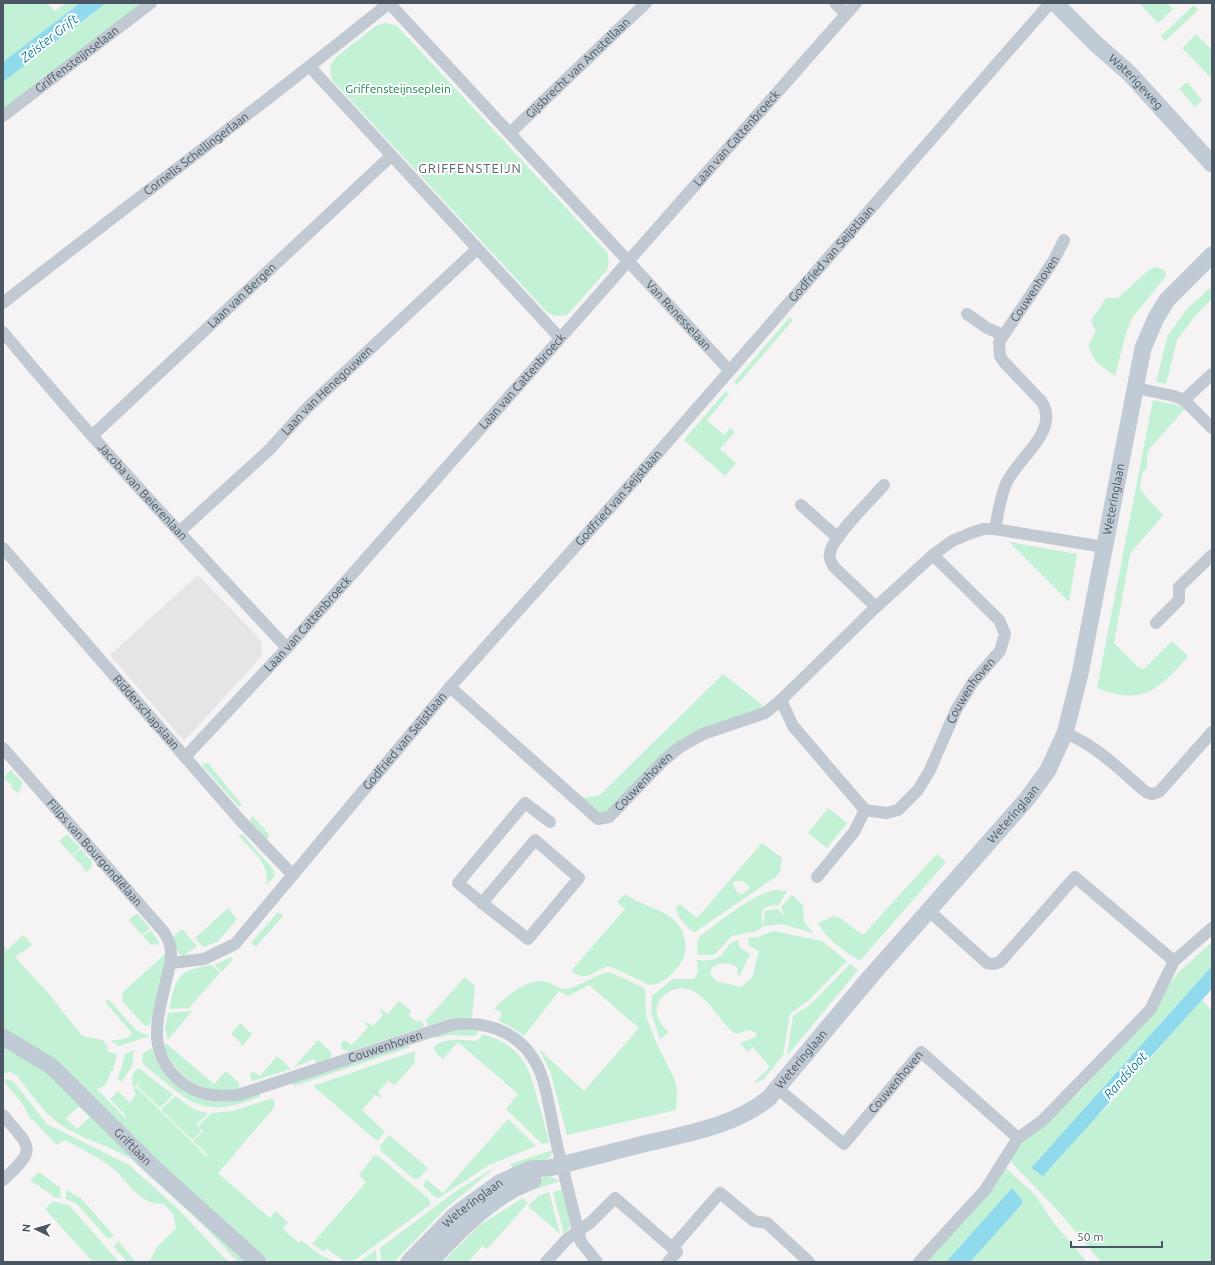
<svg xmlns="http://www.w3.org/2000/svg" width="1215" height="1265" viewBox="0 0 1215 1265" font-family="Ubuntu,sans-serif">
<style>
.education{fill:#e6e4e5}
.green{fill:#c3f1d5;fill-rule:evenodd}
.water{fill:#90daee}
.lines{fill:none;stroke-linecap:round;stroke-linejoin:round}
.street{stroke:#c1cad2;stroke-width:12}
.secondary{stroke:#c1cbd6;stroke-width:17}
.labels{text-anchor:middle;stroke-width:4;stroke-linejoin:round;paint-order:stroke}
.street-label{font-size:12px;fill:#4a5661;stroke:#fff}
.park-label{font-size:12px;fill:#17864f;stroke:#fff}
.water-label{font-size:13px;font-style:italic;fill:#0c7c9b;stroke:#fff}
.neighbourhood-label{font-size:13px;letter-spacing:1px;fill:#5f6368;stroke:#fff}
</style>
<rect width="100%" height="100%" fill="#f5f3f3"/>
<path class="education" d="M198 575 257 636 261 642 262 649 261 657 184 741 110 655Z"/>
<path class="green" d="M3 3H47L55 11 66 3H80L3 62Z
M106 3H144L3 110V82Z
M1139 3H1167L1173 9 1158 23Z
M1194 5 1198 10 1165 41 1161 36Z
M388 23 397 26 607 252 609 262 607 270 567 315 556 316 548 313 332 80 330 66 335 58 377 25Z
M1196 34 1212 50V79L1182 48Z
M1187 82 1202 100 1195 107 1179 89Z
M1155 267 1165 270 1166 276 1132 318 1126 333 1115 376 1096 362 1088 346 1096 331 1091 321 1106 298H1118L1149 270Z
M1212 286V299L1195 316 1177 340 1166 384 1156 382 1168 335 1187 309Z
M790 317 793 320 737 385 734 382Z
M726 391 729 394 707 420 724 435 730 428 735 432 720 449 736 463 725 476 684 440Z
M1153 400 1181 406 1185 409 1150 448 1147 455V468L1142 473 1140 488 1148 499 1163 515 1130 554 1114 643 1138 667 1144 669 1172 641 1188 656C1159 690 1142 706 1097 688Z
M1009 542 1077 554 1069 602Z
M723 674 765 707 691 734 672 746 604 814 596 813 581 799 600 795Z
M208 763 242 805 239 807 201 764Z
M11 770 22 782 21 789 17 793 11 787 12 785 3 778Z
M828 808 847 823 827 848 808 833Z
M253 816 270 836 266 839 249 820Z
M67 834 80 848 72 855 59 841Z
M242 834 273 869 275 876 266 885C272 865 251 850 239 836Z
M762 843 782 858 780 871 777 876 695 932C689 932 675 913 676 908L680 904 697 918ZM735 881H743L750 888 741 895 737 892 733 884Z
M81 849 92 862 91 868 86 872 80 862 79 863 73 856Z
M937 854 946 862 860 961C845 951 826 940 818 923L833 916 840 918 863 935Z
M776 890 787 891 779 905C763 904 759 911 763 925L765 911 778 909 784 916 781 907 792 895 803 905 804 921 813 933 782 924 764 926 757 931 732 936 714 955H698L697 943 700 936C719 922 754 893 776 890Z
M625 894C646 910 680 909 685 941 687 951 684 960 678 967 671 975 661 985 650 985L609 966C592 971 588 983 571 971L625 909 617 902Z
M228 908 237 919 217 942 203 947 195 938Z
M278 912 283 916 256 947 251 943Z
M137 913 150 928 142 935 129 920Z
M182 929 197 946 184 956 178 953 173 937Z
M151 930 159 942V946L155 943 152 946 143 936Z
M773 931 822 941 847 961 809 1000 790 1014 783 1055 764 1079 755 1083 754 1082 770 1067 753 1047 748 1052 740 1043 756 1037 757 1036 755 1032 749 1030 737 1034 733 1032C717 1019 710 998 691 990 672 983 649 1000 659 1020 661 1025 666 1029 669 1032L660 1039 651 1012 652 996 673 979H694L698 972 697 960C730 964 721 943 738 940L739 947 750 954 739 977 737 967C728 962 712 960 710 974L716 981 741 987 752 978 759 951 749 946 748 938 758 937Z
M23 935 32 945 15 957 49 994 82 1036 103 1040 108 1047 107 1052 117 1054 113 1071H111L106 1084 100 1089 98 1087 97 1089 125 1118 126 1116 110 1099 118 1091 130 1103 136 1094 133 1090 136 1087 206 1156 207 1154 193 1141 203 1131 198 1126 211 1113 233 1111 273 1098 275 1104 273 1109 218 1173 270 1218 276 1211 288 1222 283 1229 299 1243 301 1240 320 1255 336 1262H269L171 1174 3 1030V944L7 950Z
M1212 942V966L1031 1168 1037 1173 1108 1106 1202 1000 1212 1011V1262H1101L1059 1212 1013 1164 1011 1159 1023 1142 1077 1095 1113 1056 1179 972Z
M165 954 167 955 150 1025 145 1026 123 1002 122 993Z
M231 957 233 959 222 972 214 965Z
M850 964 858 970 787 1056 793 1016 811 1004Z
M211 965 220 973 189 1008 169 1009C177 976 176 971 211 965Z
M610 972 644 988 645 991 646 1016 656 1042 674 1078 677 1091 676 1110 567 1135 551 1074 539 1049 584 1091 639 1028 589 985 568 996 559 991 524 1036 510 1026 499 1021 502 1012 494 1009C505 997 529 976 547 982 553 984 561 990 567 989 582 986 595 974 610 972Z
M465 977 475 986 472 1017 448 1019 428 1026 426 1020Z
M108 999 136 1030 150 1036 119 1046 111 1041 127 1038 132 1033 105 1002Z
M399 1001 411 1011 409 1016 417 1022 419 1020 423 1022 424 1027 348 1052 342 1049 341 1044 344 1040 352 1045 368 1027 363 1020 373 1026 383 1015 379 1008 388 1014Z
M192 1011 168 1040 165 1029 168 1013Z
M240 1023 252 1034 241 1048 242 1044 231 1034Z
M452 1030H479L476 1035 474 1036 451 1035 435 1038 434 1035Z
M483 1034C521 1046 529 1065 538 1101 542 1115 546 1128 549 1143L542 1144 506 1109 518 1094 458 1042 443 1059 435 1052 434 1047C444 1037 464 1040 477 1041Z
M318 1040 331 1052V1058L316 1063 314 1059 294 1067Z
M167 1044 214 1084 226 1071 239 1083V1088C232 1091 225 1090 217 1090 190 1088 173 1069 163 1045Z
M3 1045 39 1067 61 1085 249 1262H238L202 1224 131 1159C110 1146 85 1140 64 1127 44 1115 31 1093 16 1075L10 1072 3 1074ZM79 1107 90 1117 77 1129 66 1118Z
M405 1046 411 1047 294 1086 291 1082Z
M152 1048C159 1079 191 1103 224 1102 236 1101 248 1096 260 1093V1097C198 1120 191 1102 144 1065L142 1061 143 1053Z
M134 1050 132 1066 121 1082 118 1079 125 1054Z
M415 1051V1062L395 1085 388 1081 378 1092 382 1099 375 1095 362 1110 385 1132 377 1141 313 1086Z
M277 1056 291 1069 252 1081 250 1075 252 1071 260 1076Z
M137 1069H140L173 1095 160 1108 137 1086 142 1079 133 1088 132 1076Z
M7 1079 13 1081 47 1124 129 1165 180 1211 228 1262H149L157 1247 176 1228 173 1214 164 1204C137 1205 129 1180 110 1166 96 1156 80 1148 65 1140L57 1145 32 1119 31 1120 22 1103 4 1082Z
M175 1096 195 1110 208 1113 196 1125 201 1131 192 1140 161 1110Z
M508 1119 536 1146 489 1165 439 1198 435 1197 423 1186 426 1179 443 1193Z
M389 1135 428 1168 418 1179H414L381 1151 380 1146Z
M553 1150 550 1157 546 1160 514 1171 510 1164Z
M374 1156H378L430 1200V1205L355 1260 344 1261 327 1249 323 1251 312 1244 366 1182 359 1175Z
M497 1166 445 1209 394 1262H381L380 1248 455 1192Z
M1006 1168 1035 1195 1053 1222 1087 1262H970L1022 1204 1012 1188 946 1262H927Z
M39 1172 60 1188 61 1198 55 1197 30 1180Z
M545 1177H551L560 1181 525 1193 522 1188Z
M563 1189 570 1223V1227L564 1234 553 1192Z
M66 1190 81 1198 114 1236 108 1239 77 1204 66 1199Z
M549 1192 560 1234 528 1206 538 1196Z
M523 1198 528 1203 487 1249 482 1246 468 1262H443L480 1225Z
M53 1201 70 1206 119 1262H93L45 1209Z
M118 1241 136 1262H127L114 1247Z
M376 1250 377 1262H359Z"/>
<path class="water" d="M80 3H106L3 82V62Z
M1212 966V989L1043 1176 1031 1168Z
M1012 1188 1022 1200V1204L970 1262H946Z"/>
<g class="lines">
<g class="street">
<path id="s1" d="M389 3 729 370"/>
<path d="M835 3 846 14"/>
<path d="M310 67 559 337"/>
<path id="s2" d="M3 116 151 3"/>
<path id="s3" d="M510 133 646 3"/>
<path id="s4" d="M3 303C131 202 262 106 389 3"/>
<path d="M967 314 987 328 1003 335"/>
<path id="s5" d="M3 332C93 441 190 544 287 648"/>
<path d="M1136 388 1174 396 1184 400 1212 428"/>
<path d="M1184 400 1212 374"/>
<path id="s6" d="M93 435 391 156"/>
<path d="M801 505 838 538"/>
<path id="s7" d="M995 529C998 514 1000 498 1006 484 1017 458 1060 432 1042 402L1004 362 1000 356 999 342 1054 260 1064 240"/>
<path id="s8" d="M179 532 269 450 307 408 477 249"/>
<path id="s9" d="M3 548 240 820 293 875"/>
<path d="M876 607 834 567C831 562 829 559 830 553 832 537 872 499 884 485"/>
<path d="M1156 623 1179 600V587L1212 555"/>
<path id="s10" d="M450 687 598 819 609 817 663 761 680 747 703 734 765 713 781 700 876 607 933 555 952 541 971 533 983 529H995L1104 547"/>
<path id="s11" d="M781 700 793 726 865 810 886 813 898 810 918 790 930 770 956 710 973 682 1000 651 1005 634 999 620 933 555"/>
<path d="M1065 733C1096 745 1120 770 1146 792L1152 794 1159 792 1212 732"/>
<path id="s12" d="M3 748 164 932C166 936 169 941 170 945 173 957 169 970 166 981 157 1019 146 1053 181 1082 198 1096 217 1097 238 1095L451 1025C493 1019 530 1037 543 1080 549 1101 552 1123 557 1145 565 1177 573 1210 581 1242L597 1262"/>
<path id="s13" d="M185 757 287 648 856 3"/>
<path d="M535 840 579 878 528 939 482 903Z"/>
<path d="M817 877 854 832 865 810"/>
<path d="M482 903 458 883 525 803 550 822"/>
<path d="M928 910 987 963 994 964 1000 962 1075 877 1174 961"/>
<path id="s14" d="M171 963 204 959 235 944 450 687 617 500 1050 3"/>
<path id="s15" d="M777 1088 844 1144 921 1052 1018 1138"/>
<path d="M3 1115C31 1149 38 1148 3 1180"/>
<path d="M672 1248 720 1193 754 1221 767 1223 809 1262"/>
<path d="M546 1262 567 1239 591 1222 615 1198 677 1252 668 1262"/>
<path d="M919 1262 985 1190 1018 1138 1042 1121 1150 1010 1174 961 1212 928"/>
</g>
<g class="secondary">
<path id="s16" d="M1055 3 1096 44 1129 73 1212 164"/>
<path id="s17" d="M3 1037 51 1066 154 1168 258 1262"/>
<path id="s18" d="M409 1262 455 1215 499 1183 530 1169 549 1168C582 1160 615 1151 648 1143 690 1133 733 1126 768 1099L871 976 1027 799 1048 770 1065 733 1080 674 1143 348 1156 318 1167 300 1212 255"/>
<path d="M430 1262C455 1235 482 1207 514 1189 520 1186 527 1183 533 1180"/>
</g>
</g>
<g class="labels">
<g class="street-label">
<text dy="4" stroke="none"><textPath href="#s2" startOffset="93">Griffensteijnselaan</textPath></text>
<text dy="4" stroke="none"><textPath href="#s3" startOffset="94">Gijsbrecht van Amstellaan</textPath></text>
<text dy="4" stroke="none"><textPath href="#s16" startOffset="113">Waterigeweg</textPath></text>
<text dy="4" stroke="none"><textPath href="#s13" startOffset="829">Laan van Cattenbroeck</textPath></text>
<text dy="4" stroke="none"><textPath href="#s4" startOffset="244">Cornelis Schellingerlaan</textPath></text>
<text dy="4" stroke="none"><textPath href="#s14" startOffset="980">Godfried van Seijstlaan</textPath></text>
<text dy="4" stroke="none"><textPath href="#s7" startOffset="282">Couwenhoven</textPath></text>
<text dy="4" stroke="none"><textPath href="#s6" startOffset="204">Laan van Bergen</textPath></text>
<text dy="4" stroke="none"><textPath href="#s1" startOffset="426">Van Renesselaan</textPath></text>
<text dy="4" stroke="none"><textPath href="#s13" startOffset="505">Laan van Cattenbroeck</textPath></text>
<text dy="4" stroke="none"><textPath href="#s8" startOffset="205">Laan van Henegouwen</textPath></text>
<text dy="4" stroke="none"><textPath href="#s5" startOffset="212">Jacoba van Beierenlaan</textPath></text>
<text dy="4" stroke="none"><textPath href="#s14" startOffset="656">Godfried van Seijstlaan</textPath></text>
<text dy="4" stroke="none"><textPath href="#s18" startOffset="1116">Weteringlaan</textPath></text>
<text dy="4" stroke="none"><textPath href="#s13" startOffset="181">Laan van Cattenbroeck</textPath></text>
<text dy="4" stroke="none"><textPath href="#s11" startOffset="314">Couwenhoven</textPath></text>
<text dy="4" stroke="none"><textPath href="#s9" startOffset="218">Ridderschapslaan</textPath></text>
<text dy="4" stroke="none"><textPath href="#s14" startOffset="332">Godfried van Seijstlaan</textPath></text>
<text dy="4" stroke="none"><textPath href="#s10" startOffset="259">Couwenhoven</textPath></text>
<text dy="4" stroke="none"><textPath href="#s18" startOffset="780">Weteringlaan</textPath></text>
<text dy="4" stroke="none"><textPath href="#s12" startOffset="139">Filips van Bourgondiëlaan</textPath></text>
<text dy="4" stroke="none"><textPath href="#s12" startOffset="620">Couwenhoven</textPath></text>
<text dy="4" stroke="none"><textPath href="#s18" startOffset="456">Weteringlaan</textPath></text>
<text dy="4" stroke="none"><textPath href="#s15" startOffset="168">Couwenhoven</textPath></text>
<text dy="4" stroke="none"><textPath href="#s17" startOffset="171">Griftlaan</textPath></text>
<text dy="4" stroke="none"><textPath href="#s18" startOffset="87">Weteringlaan</textPath></text>
</g>
<g class="park-label">
<text x="398" y="93">Griffensteijnseplein</text>
</g>
<g class="water-label">
<text transform="translate(49 38) rotate(-38)" y="5">Zeister Grift</text>
<text transform="translate(1125 1075) rotate(-48)" y="5">Randsloot</text>
</g>
<g class="neighbourhood-label">
<text x="470" y="173">GRIFFENSTEIJN</text>
</g>
</g>
<rect width="1215" height="1265" fill="none" stroke="#4a5661" stroke-width="8"/>
<g transform="translate(36 1229) rotate(275)" stroke="#ffffff" stroke-width="3" paint-order="stroke">
<path d="M0-3L7 15L0 10L-7 15Z" fill="#4a5661"/>
<text y="-6" font-size="11" font-weight="bold" text-anchor="middle" fill="#4a5661">N</text>
</g>
<path d="M1071 1241v6h91v-6" fill="none" stroke="#4a5661" stroke-width="2"/>
<text x="1077" y="1241" font-size="12" fill="#4a5661" stroke="#ffffff" stroke-width="3" paint-order="stroke">50 m</text>
</svg>
